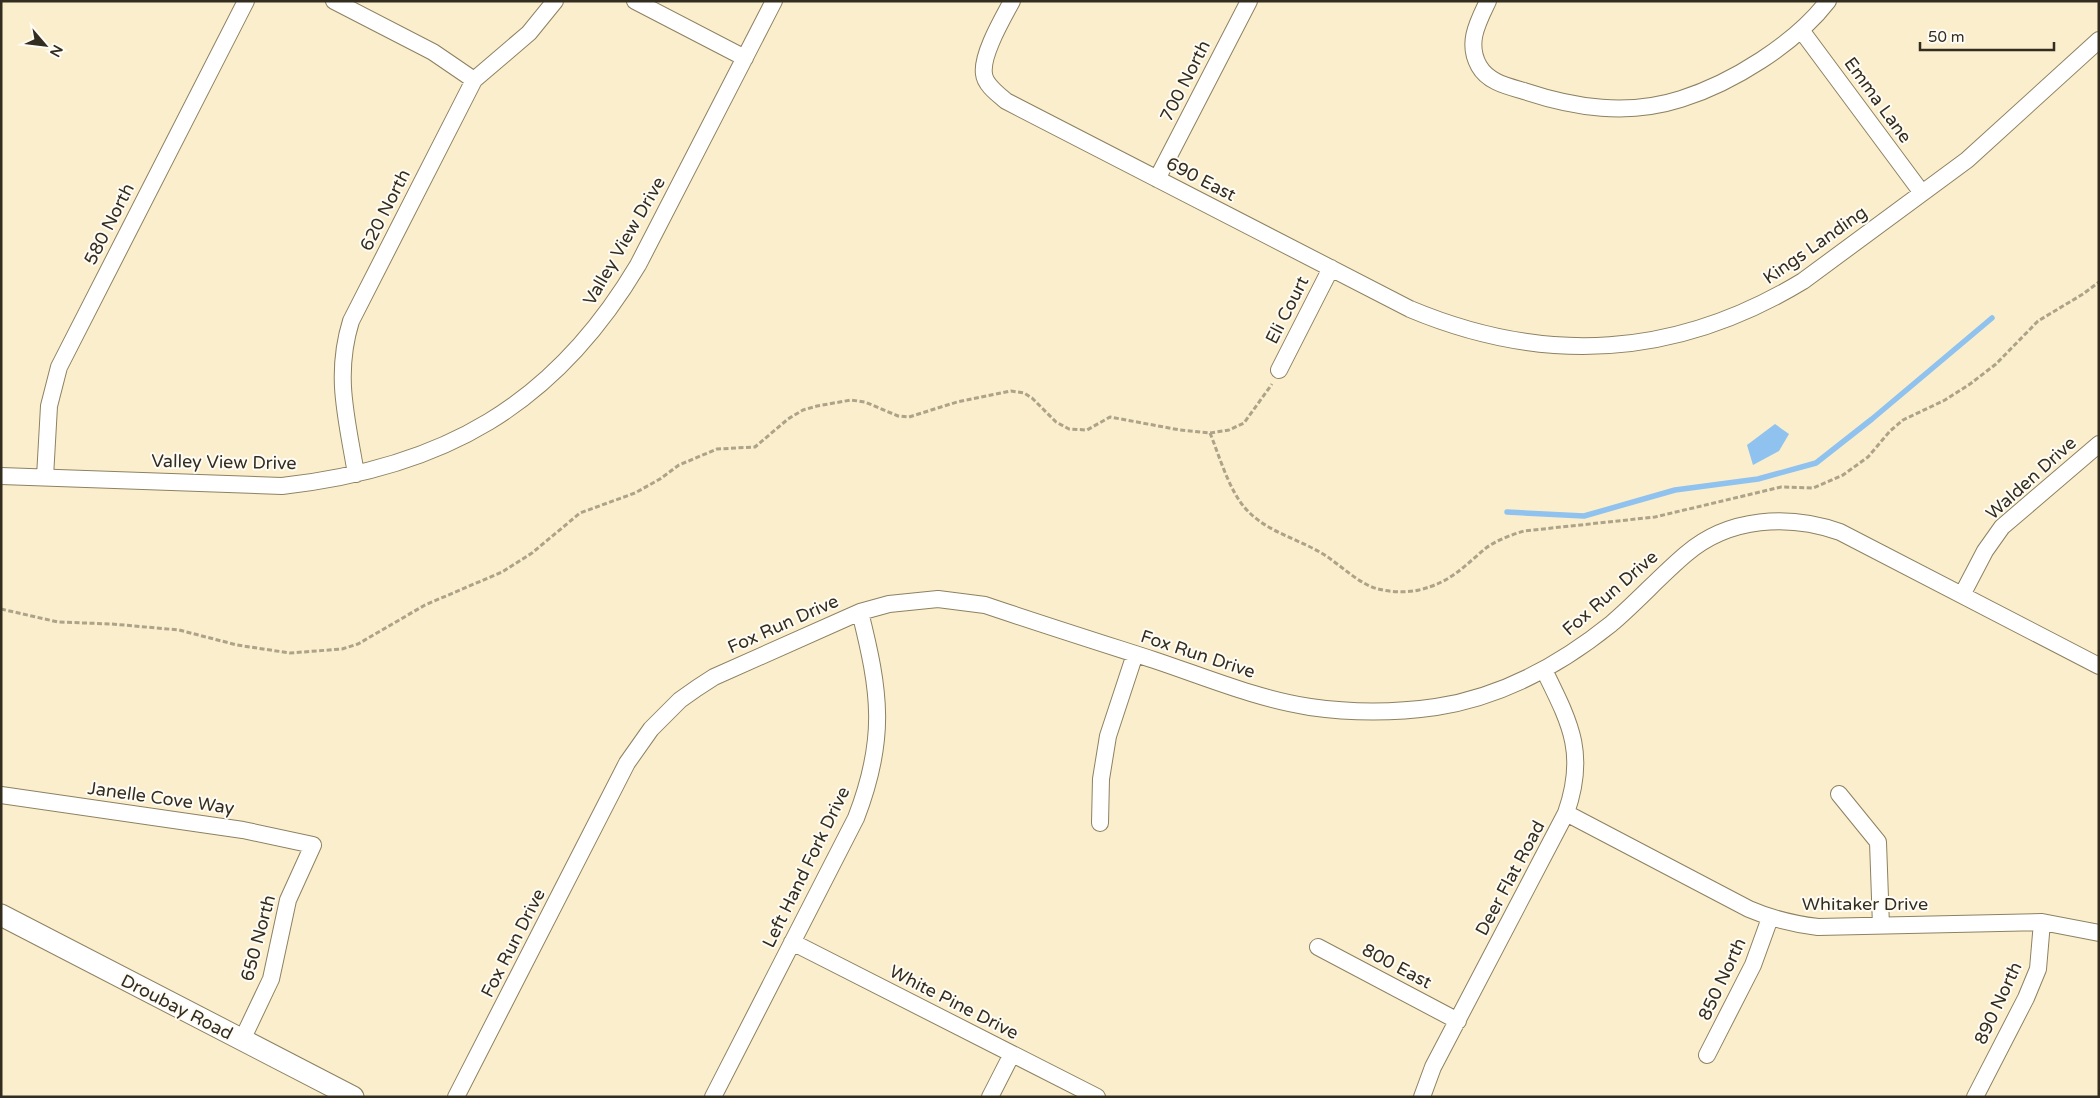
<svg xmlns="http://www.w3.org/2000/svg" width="2100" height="1098" viewBox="0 0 2100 1098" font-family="'Varela Round',sans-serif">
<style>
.water{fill:#8fc2ee}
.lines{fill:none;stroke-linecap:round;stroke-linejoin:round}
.stream{stroke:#8fc2ee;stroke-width:5.5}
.minor-casing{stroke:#8d8162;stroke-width:18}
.tertiary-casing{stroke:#8d8162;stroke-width:23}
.path{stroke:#ada389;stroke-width:3;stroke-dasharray:5 2.5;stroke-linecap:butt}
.minor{stroke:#fff;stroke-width:16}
.tertiary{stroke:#fff;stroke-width:21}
.labels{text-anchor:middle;stroke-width:4;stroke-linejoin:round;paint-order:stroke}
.street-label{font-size:18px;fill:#332d20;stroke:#fffcf5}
</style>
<rect width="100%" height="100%" fill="#fbeecc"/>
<path class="water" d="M1775 424 1789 434 1779 451 1753 465 1747 445Z"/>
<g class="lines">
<path class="stream" d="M1507 512 1584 516 1675 490 1758 479 1816 463 1872 419 1992 318"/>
<g class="minor-casing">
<path id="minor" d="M334 1 433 52 474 80
M635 1 745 58
M1012 1C1003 18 981 55 984 74 985 85 998 94 1006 101L1410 309C1546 366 1676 358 1803 281L1967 160 2099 40
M1488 1C1478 22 1466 43 1479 66 1488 82 1507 86 1524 91 1575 108 1628 116 1681 99 1732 83 1795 44 1828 1
M1801 30 1922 193
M1157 179 1249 1
M1279 370 1331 268
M356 474C347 419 334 376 351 321L474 80 529 33 555 1
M1 476 282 486C443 468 554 406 638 265L774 1
M45 477 49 406 59 367 246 1
M1962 595 1985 551 2002 527 2099 444
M1839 794 1878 842 1881 926
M1 795 243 830 313 845 288 900 271 979 242 1040
M1566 813 1749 909C1772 919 1793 924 1818 927L2042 922 2099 933
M1100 823 1101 779 1108 736 1135 654
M792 942 1097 1097
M1318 947 1458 1021
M1707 1055 1753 965 1770 918
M456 1097 627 763 651 729 680 700 697 688 714 677 860 612 889 604 938 599 985 605C1041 624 1098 642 1154 660 1205 677 1257 699 1310 707 1352 713 1394 713 1436 707 1501 697 1560 665 1611 624 1637 602 1660 576 1686 554 1729 517 1789 514 1840 532L2099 666
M713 1097 856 818C887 738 880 692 860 612
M990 1097 1012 1054
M1422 1097 1433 1067 1566 813C1587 753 1570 723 1544 670
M1975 1097 2026 998 2038 969 2042 922"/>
</g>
<g class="tertiary-casing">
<path id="tertiary" d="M1 915 353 1097"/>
</g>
<path class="path" d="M1210 433C1219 455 1229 490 1245 508 1266 532 1297 538 1323 554 1341 565 1357 583 1378 589 1390 592 1406 593 1419 590 1451 582 1462 568 1486 548 1497 540 1511 535 1524 531L1655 517 1781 487 1813 488 1843 475 1868 457 1890 431 1903 420 1945 400 1970 384 1996 364 2038 321 2083 294 2099 282
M1 609 58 622 112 624 179 630 237 645 290 653 342 649 358 644 425 605 502 572 532 553 580 513 635 493 660 479 679 465 717 449 755 447 788 419 803 410 817 406 851 400 865 402 898 416 909 417 957 402 1011 391 1024 393 1032 398 1056 422 1069 429 1087 430 1110 417 1180 430 1210 433 1229 430 1244 423 1272 384"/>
<use href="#minor" class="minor"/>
<use href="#tertiary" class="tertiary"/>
</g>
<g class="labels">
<g class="street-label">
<text transform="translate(1185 81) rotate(-63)" y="6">700 North</text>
<text transform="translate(1878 100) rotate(54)" y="6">Emma Lane</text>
<text transform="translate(1201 179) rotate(27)" y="6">690 East</text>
<text transform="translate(385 210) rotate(-63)" y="6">620 North</text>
<text transform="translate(109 224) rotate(-63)" y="6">580 North</text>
<text transform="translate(624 241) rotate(-60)" y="6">Valley View Drive</text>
<text transform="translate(1815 245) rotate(-35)" y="6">Kings Landing</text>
<text transform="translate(1287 310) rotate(-63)" y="6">Eli Court</text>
<text transform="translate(224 462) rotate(1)" y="6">Valley View Drive</text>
<text transform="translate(2031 478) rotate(-42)" y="6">Walden Drive</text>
<text transform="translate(1610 593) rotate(-41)" y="6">Fox Run Drive</text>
<text transform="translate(783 624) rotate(-24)" y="6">Fox Run Drive</text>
<text transform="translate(1198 654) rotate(18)" y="6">Fox Run Drive</text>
<text transform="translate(161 798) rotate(8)" y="6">Janelle Cove Way</text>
<text transform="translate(806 867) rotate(-64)" y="6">Left Hand Fork Drive</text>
<text transform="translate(1510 878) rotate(-62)" y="6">Deer Flat Road</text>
<text x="1865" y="910">Whitaker Drive</text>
<text transform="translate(258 938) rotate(-75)" y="6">650 North</text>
<text transform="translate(513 943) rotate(-63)" y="6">Fox Run Drive</text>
<text transform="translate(1397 966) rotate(28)" y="6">800 East</text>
<text transform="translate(1722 979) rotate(-65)" y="6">850 North</text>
<text transform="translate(954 1002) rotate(27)" y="6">White Pine Drive</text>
<text transform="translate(1998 1003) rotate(-65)" y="6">890 North</text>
<text transform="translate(177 1007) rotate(27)" y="6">Droubay Road</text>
</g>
</g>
<rect width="2100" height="1098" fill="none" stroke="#332d20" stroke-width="5"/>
<g transform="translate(45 45) rotate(118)" stroke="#fffcf5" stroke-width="4" paint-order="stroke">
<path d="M0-4L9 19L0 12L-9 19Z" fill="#332d20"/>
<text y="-8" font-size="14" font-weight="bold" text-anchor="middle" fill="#332d20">N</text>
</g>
<path d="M1920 42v8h134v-8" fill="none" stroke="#332d20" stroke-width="2.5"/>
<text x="1928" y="42" font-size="15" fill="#332d20" stroke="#fffcf5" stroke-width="4" paint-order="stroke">50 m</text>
</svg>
